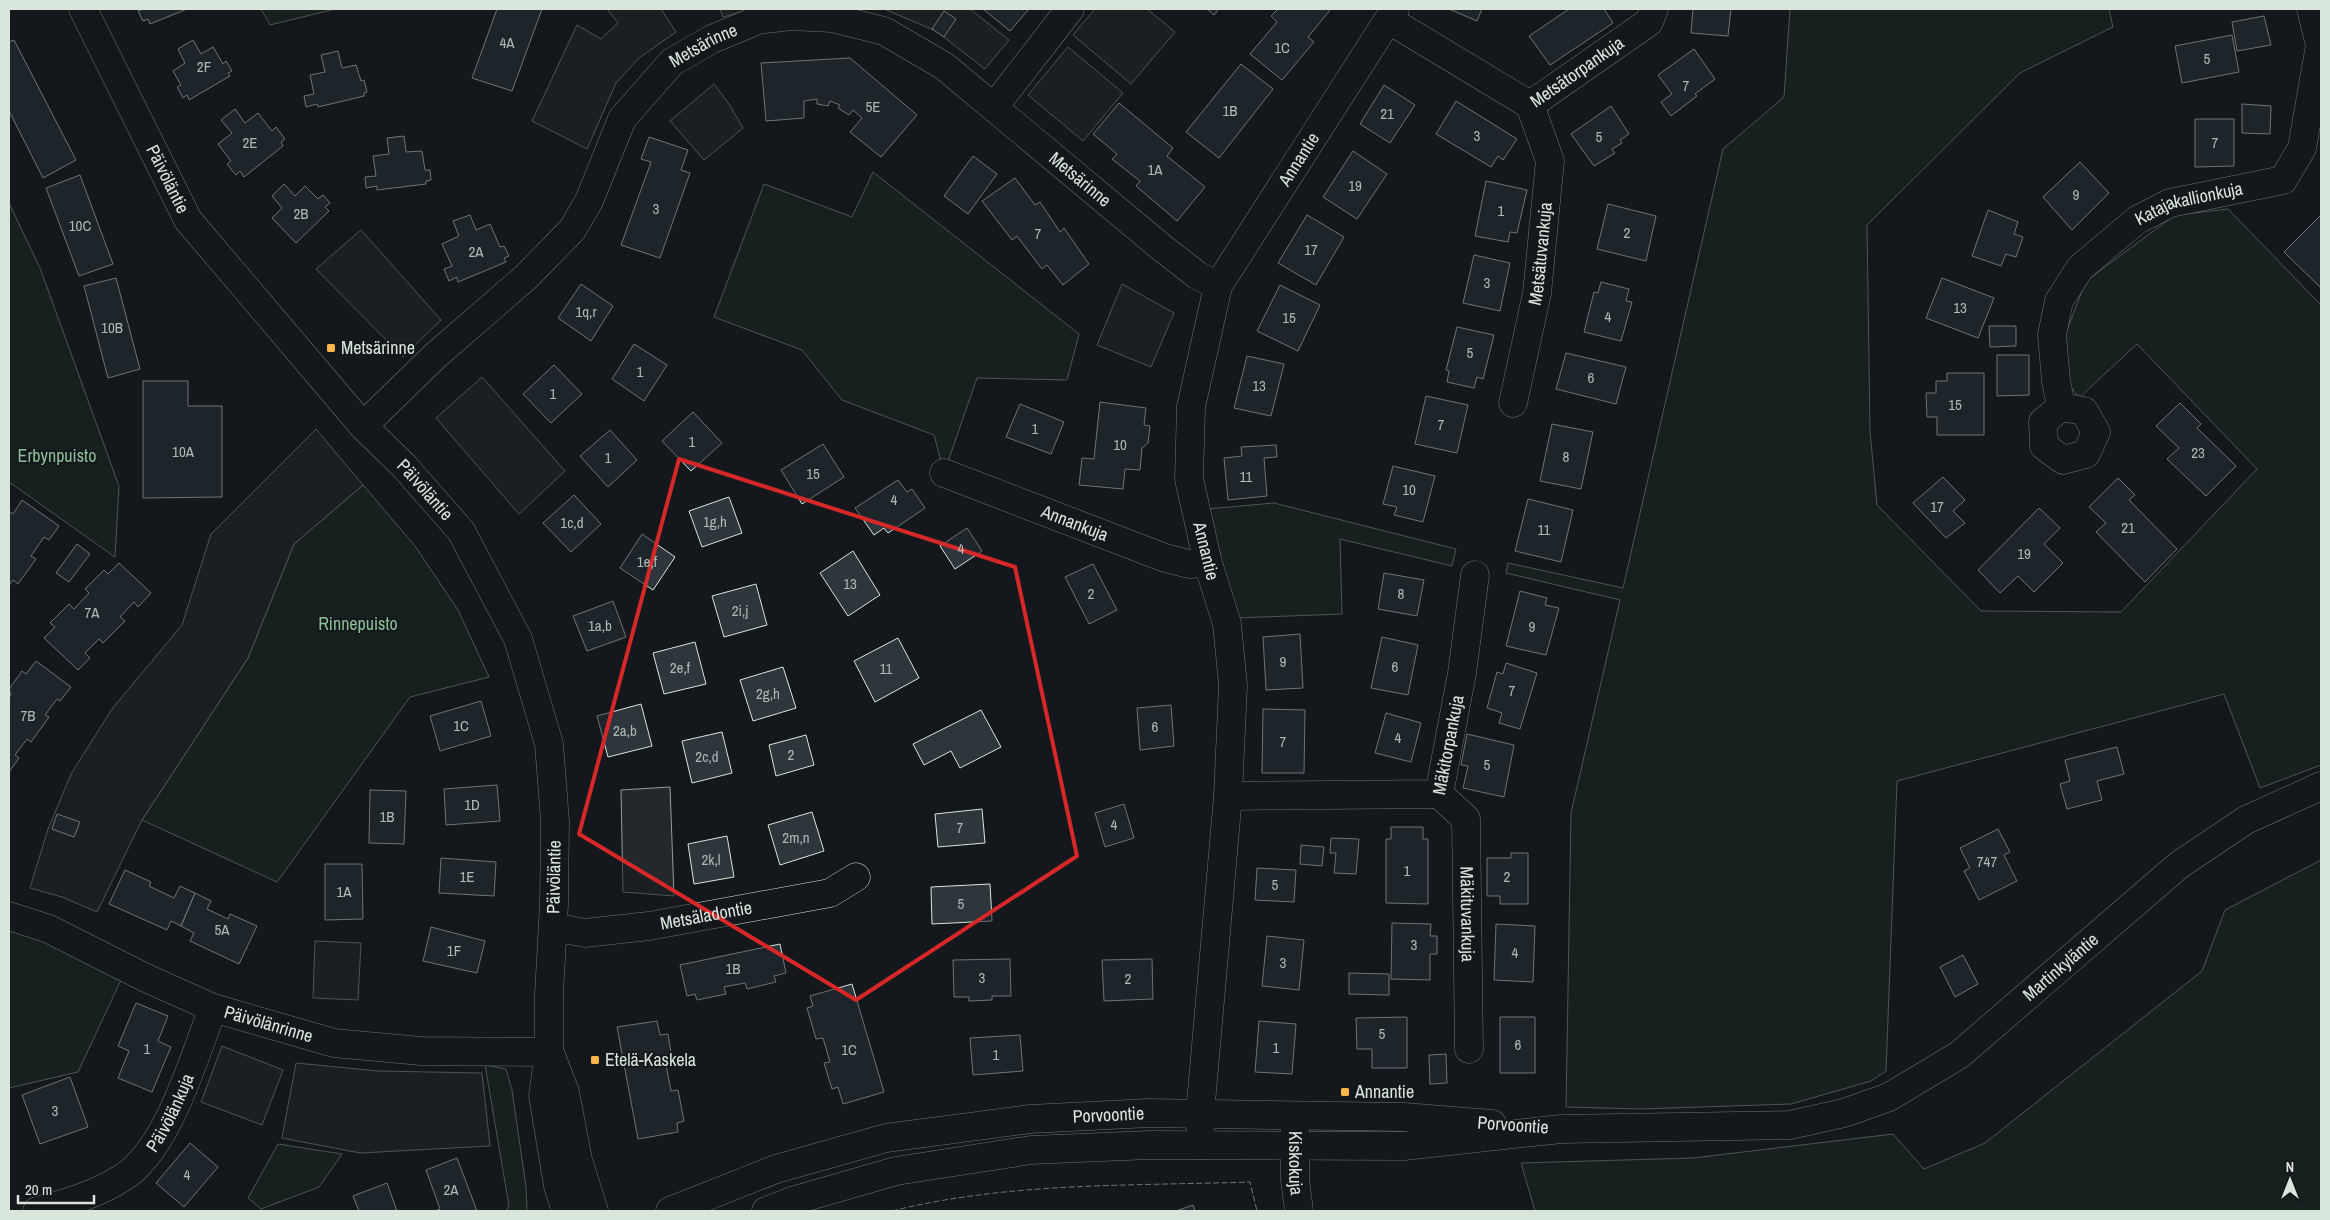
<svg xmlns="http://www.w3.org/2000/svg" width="2330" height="1220" viewBox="0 0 2330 1220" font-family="'Archivo Narrow',sans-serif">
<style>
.green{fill:#1a2d24;stroke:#939e99}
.parking{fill:#24282b;stroke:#939e99}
.building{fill:#2c363c;stroke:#d8e6dc}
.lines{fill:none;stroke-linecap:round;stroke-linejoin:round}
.minor-casing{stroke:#d8e6dc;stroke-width:29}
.minor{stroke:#14181c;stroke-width:28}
.fence{stroke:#d8e6dc;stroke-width:1;stroke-dasharray:6 2.5;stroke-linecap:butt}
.marked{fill:none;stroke:#d62828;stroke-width:4;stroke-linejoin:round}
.poi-dot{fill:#ffb74d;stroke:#14181c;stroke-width:2}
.labels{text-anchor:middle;stroke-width:4;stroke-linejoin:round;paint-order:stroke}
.number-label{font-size:15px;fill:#adbab4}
.street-label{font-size:18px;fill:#d8e6dc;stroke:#14181c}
.poi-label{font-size:18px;fill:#d8e6dc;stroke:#14181c;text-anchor:start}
.park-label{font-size:18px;fill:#8ac095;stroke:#14181c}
</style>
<rect width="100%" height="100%" fill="#14181c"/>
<path class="green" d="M261 9H335L270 25Z
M1790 9H2109L2113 27 2020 73 1867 225 1870 431 1877 505 1981 611 2121 612 2257 469 2137 344 2079 398 2069 384 2065 335 2086 281 2175 215 2228 209 2321 305V765L2260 788 2224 694 1897 781 1886 1071 1871 1081 1791 1104 1640 1109 1566 1107 1571 813 1620 600 1506 573 1508 563 1623 588 1723 149 1784 97Z
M873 172 1079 334 1067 380 977 378 944 473 934 435 842 400 802 350 714 317 764 184 852 217Z
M9 203 40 268 119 486 115 557 9 482Z
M363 485 415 546 458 610 489 677 410 697 277 882 142 820 248 658 294 544Z
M1274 503 1456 549 1452 566 1340 539 1342 614 1236 618 1207 509Z
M2321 860V1211H1535L1521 1163 1693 1158 1893 1134 1924 1169 1985 1143 2202 971 2225 910Z
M9 929 58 945 121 980 78 1072 9 1088Z
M485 1065 506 1069 512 1090 526 1187 527 1211H506L509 1206Z
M278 1144 342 1154 319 1187 261 1209 248 1198Z"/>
<path class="parking" d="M607 9H661L676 32 639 58 616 83 587 149 532 121 577 25 601 39 618 23Z
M720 9H751L723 17Z
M884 9H970L1009 40 985 69 936 31Z
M1095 9H1147L1175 32 1131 84 1073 35Z
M1068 47 1123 93 1083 141 1028 95Z
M714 84 729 104 743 128 704 160 670 121Z
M361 230 441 320 403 357 316 269Z
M1122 284 1174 313 1151 367 1097 345Z
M482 377 565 471 519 514 436 418Z
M316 429 363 485 294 544 248 658 142 820 97 912 62 897 30 888 48 829 71 774 112 709 182 625 211 534Z
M670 787 674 896 623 892 621 790Z
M315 941 361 943 358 1000 313 998Z
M222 1046 283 1070 262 1125 201 1102Z
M296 1063 378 1071 482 1073 490 1146 360 1153 282 1138Z"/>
<path class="building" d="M144 9H187L150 24 148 19 143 21 138 11Z
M497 9H542L512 91 472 78Z
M983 9H1029L1010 31Z
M1207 9H1219L1214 15Z
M1278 9H1331L1308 37 1314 42 1282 80 1250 54 1277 22 1271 16Z
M1449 9H1482L1477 21Z
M1569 9H1604L1613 23 1550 65 1529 36Z
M1693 9H1731L1728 36 1691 33Z
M944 11 956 19 944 37 932 29Z
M2264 16 2271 45 2237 51 2232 22Z
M2232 35 2239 72 2182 83 2175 46Z
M14 40 76 160 43 178 9 111V42Z
M193 40 201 54 213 47 223 64 226 61 232 71 228 73 230 76 189 100 187 95 183 98 177 87 181 85 173 71 185 63 178 49Z
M1694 49 1715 79 1695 94 1697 96 1671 116 1661 102 1672 94 1658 75Z
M338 51 342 68 356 65 361 81 364 80 367 92 364 93V96L318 107 317 104 306 107 304 96 314 94 310 75 325 72 321 55Z
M850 58 917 115 881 157 850 132 862 118 853 110 849 115 838 108 840 105 830 101 828 106 817 104V99L804 101V118L766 121 761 63Z
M1241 64 1273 89 1219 158 1186 132Z
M1384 85 1415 105 1390 143 1360 124Z
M1456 101 1517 139 1503 160 1498 156 1491 167 1436 134Z
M1119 103 1173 148 1167 156 1205 187 1177 221 1136 186 1140 181 1112 159 1117 154 1093 134Z
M2242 104 2271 106 2270 134 2242 133Z
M1611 106 1629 134 1620 140 1622 143 1612 149 1615 153 1594 166 1571 134Z
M235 109 245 123 258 113 272 131 276 127 285 139 281 142 283 146 244 177 240 171 236 175 227 164 231 161 218 144 232 133 221 120Z
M2195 119H2234V166L2195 167Z
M404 136 406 152 422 151 425 170H430L431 180 426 181V184L377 190V186L366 188 365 177 376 176 373 156 389 154 387 138Z
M649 137 688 150 681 170 690 173 660 258 621 245 651 162 641 159Z
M1353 151 1387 174 1357 219 1323 197Z
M973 156 997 174 968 214 944 196Z
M2080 162 2109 193 2072 230 2043 197Z
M80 175 113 264 79 276 46 188Z
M1015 178 1035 205 1040 202 1060 232 1064 228 1089 264 1063 285 1047 265 1042 269 1017 236 1012 240 982 201Z
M1486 181 1527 190 1517 233 1510 232 1508 242 1475 236Z
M284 184 295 196 305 186 318 199 323 195 330 203 325 207 329 211 296 243 272 218 282 208 272 196Z
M1608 204 1656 216 1646 261 1597 249Z
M1988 210 2018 222 2014 234 2023 237 2016 257 2006 254 2001 266 1972 256Z
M470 215 476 230 490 224 500 247 504 246 509 256 504 258 506 262 458 282 457 277 449 281 444 269 452 266 442 244 459 236 453 221Z
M1307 215 1344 237 1316 285 1278 263Z
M2321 215V288L2284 252Z
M1474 255 1510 263 1500 311 1463 303Z
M116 278 140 369 108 378 84 286Z
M1942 278 1994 298 1978 338 1926 318Z
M1601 282 1629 289 1626 301 1632 302 1621 341 1584 332 1594 292 1598 293Z
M581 284 613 306 591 341 558 318Z
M1280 285 1320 305 1298 351 1257 331Z
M1989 326H2016V346L1990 347Z
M1457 327 1494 335 1483 379 1477 377 1474 388 1447 382 1449 371 1446 370Z
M634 344 667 365 644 401 612 379Z
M1566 353 1626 367 1616 404 1556 389Z
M1997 355H2029V395L1997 396Z
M1247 356 1284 364 1271 416 1234 408Z
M554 365 582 394 551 423 523 394Z
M1947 373H1984V435H1937V417H1927L1926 393H1936V381H1947Z
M143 381H188V406H222V497L143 498Z
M1426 396 1468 405 1457 453 1415 444Z
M1100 402 1146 408 1144 425 1150 426 1148 443 1142 448 1140 470 1125 469 1123 489 1079 485 1082 458 1094 459Z
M2180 403 2201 424 2197 428 2236 466 2206 496 2167 459 2179 448 2156 426Z
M1020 404 1064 422 1051 454 1006 437Z
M693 412 722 443 691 471 662 441Z
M1552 424 1593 432 1581 489 1540 481Z
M610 430 637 460 608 487 580 456Z
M823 444 844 477 802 504 781 470Z
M1276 445 1277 457 1264 458 1267 496 1228 500 1224 458 1242 456 1241 447Z
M1393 466 1435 476 1423 522 1394 515 1397 507 1383 504Z
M1943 477 1965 500 1953 511 1965 523 1946 538 1913 503Z
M2118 478 2135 495 2129 500 2177 549 2145 582 2096 532 2106 523 2089 507Z
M898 480 907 492 912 489 925 508 888 533 884 528 874 535 855 508Z
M574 495 601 524 571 552 543 523Z
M729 497 742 533 702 547 689 511Z
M1528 499 1573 510 1561 562 1515 551Z
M22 500 59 526 49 540 44 537 31 556 36 559 18 584 13 580 9 586V511L13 514Z
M2039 508 2060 528 2044 544 2063 563 2034 592 2018 576 2000 593 1978 570Z
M967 528 982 551 955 569 940 546Z
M642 534 675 557 653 590 620 568Z
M77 544 90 554 69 582 56 573Z
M853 551 880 595 848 616 820 573Z
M119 563 151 593 138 607 134 602 120 617 125 621 103 643 99 639 85 653 90 658 78 670 44 638 55 627 50 623 69 604 74 609 89 593 85 589 104 570 108 574Z
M1093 564 1117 610 1089 624 1065 577Z
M1384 573 1424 580 1417 616 1378 609Z
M756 584 767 625 724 637 712 596Z
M1520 591 1547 598 1545 605 1559 608 1546 655 1506 646Z
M613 601 626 637 587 651 573 616Z
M1300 634 1303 688 1266 690 1263 637Z
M1382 637 1418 645 1408 695 1371 688Z
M898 638 919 678 875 702 854 661Z
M695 642 706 684 664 694 653 653Z
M36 661 71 687 60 701 57 699 45 715 49 717 31 742 27 739 15 755 19 758 9 772V698L11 694 9 689 22 671 26 674Z
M1506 663 1537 673 1520 729 1499 723 1502 713 1487 708 1497 672 1503 674Z
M783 667 796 708 753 721 740 680Z
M481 701 491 736 440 751 430 716Z
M641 704 652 746 608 757 597 716Z
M1171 705 1174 746 1140 750 1137 708Z
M1263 709 1305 710 1304 773H1262Z
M981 710 1001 747 960 768 951 751 924 765 913 744Z
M1386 713 1421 723 1411 762 1375 753Z
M722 732 732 773 692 783 682 741Z
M1467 734 1514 745 1504 797 1463 788 1468 766 1461 765Z
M806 735 814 765 776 776 769 745Z
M2117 747 2124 774 2097 781 2102 800 2067 809 2060 784 2070 781 2065 760Z
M497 785 500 821 446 825 444 789Z
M370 790 406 791 404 844 369 843Z
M1124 804 1134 838 1105 847 1095 813Z
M982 809 985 843 938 847 935 814Z
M812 812 824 851 780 865 768 825Z
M57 814 80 822 74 837 52 829Z
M1391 827H1423V839H1428V904L1386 903V839H1391Z
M1998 829 2010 852 2004 855 2017 881 1979 900 1964 871 1970 868 1960 848Z
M727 836 734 877 694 884 688 844Z
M1331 838 1359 839 1356 874 1334 873 1336 853H1330Z
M1301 845 1324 847 1322 866 1300 864Z
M1511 853H1528V904H1500V896H1487V858H1511Z
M441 858 496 862 494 896 439 893Z
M325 864H362L363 919 325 920Z
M1257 868 1296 870 1294 902 1255 900Z
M125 870 151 882 149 886 174 898 180 886 195 893 181 926 171 921 167 930 109 904Z
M990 884 992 921 932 924 931 887Z
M195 893 211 901 207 909 228 919 230 914 257 926 239 964 190 941 194 933 181 926Z
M1392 923 1431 924 1430 936H1437V954H1430V980L1391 979Z
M1496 924 1535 926 1533 982 1494 980Z
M431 927 485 941 477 973 423 961Z
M1267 936 1304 940 1299 990 1262 986Z
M780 944 786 973 774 976 776 982 747 989 745 983 724 987 726 994 697 1000 695 994 687 996 680 965Z
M1963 955 1978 984 1955 997 1940 967Z
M1010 959 1011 996H992V1000L969 1001V997H954L953 960Z
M1152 959 1153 999 1104 1001 1102 960Z
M1349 973 1389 974V995L1349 994Z
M852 984 884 1092 843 1104 838 1087 832 1089 824 1063 830 1062 823 1038 816 1039 807 1008 813 1006 810 996Z
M136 1003 168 1016 158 1041 171 1047 152 1092 118 1078 129 1051 118 1046Z
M1407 1017V1068H1372V1049H1357L1356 1018Z
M1500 1017H1535V1073H1500Z
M657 1021 660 1035 668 1034 673 1065H666L671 1091 678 1090 684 1121 677 1123 678 1132 638 1139 617 1027Z
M1259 1021 1296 1024 1292 1074 1255 1072Z
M1020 1035 1023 1071 973 1075 970 1038Z
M1446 1054 1447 1083 1430 1084 1429 1055Z
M70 1077 88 1127 40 1144 22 1095Z
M190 1143 218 1167 184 1207 156 1183Z
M457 1158 477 1211H435L440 1209 426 1170Z
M387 1183 397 1211H359L353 1196Z
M1193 1205 1195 1211H1176Z"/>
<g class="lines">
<g class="minor-casing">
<g id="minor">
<path id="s1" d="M83 9 188 220 363 426 404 466 461 531 518 639 549 744 555 821 554 904 549 994V1052L543 1096 558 1186 566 1211"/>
<path id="s2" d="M1389 20 1530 105 1649 22 1654 9"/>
<path d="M994 107 1070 9"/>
<path id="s3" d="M1513 403 1537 293 1550 161 1530 105"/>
<path id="s4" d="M2061 407 2056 381 2052 335 2059 301 2080 268 2137 220 2170 203 2283 180 2302 148 2320 45 2311 9"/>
<path d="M2061 407 2084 411 2096 432 2086 454 2063 460 2044 446 2043 422Z"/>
<path id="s5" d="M363 426 435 356 526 277 572 230 589 201 622 119 672 62 712 39 758 20 791 16 832 18 884 31 944 66 1161 247 1197 275 1218 286"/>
<path id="s6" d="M944 473 1165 558 1189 564 1208 563"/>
<path id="s7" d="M1439 794 1466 819 1469 1049"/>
<path id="s8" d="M1228 796 1439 794 1462 673 1475 575"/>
<path id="s9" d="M9 916 49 929 146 978 213 1008 334 1043 421 1051 549 1052"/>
<path id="s10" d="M553 927 585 933 649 926 830 893 856 877"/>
<path d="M550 1053 565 1092 578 1160 594 1211"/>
<path id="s11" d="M1295 1127V1180L1299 1211"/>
<path id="s12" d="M1201 1145 1200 1114 1228 796 1233 685 1227 624 1208 563 1189 479 1191 407 1218 286 1395 9"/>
<path id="s13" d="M37 1211C67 1203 95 1195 122 1178 168 1150 194 1057 213 1008"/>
<path id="s14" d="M670 1211 776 1169 886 1138 1030 1119 1149 1113 1404 1117 1492 1124"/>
<path id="s15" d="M766 1211 792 1201 896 1171 1031 1150 1150 1145 1404 1146 1561 1129 1790 1125 1844 1113 1889 1097 1959 1055 2179 865 2246 820 2321 786"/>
</g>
</g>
<use href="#minor" class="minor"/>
<path class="fence" d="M892 1211C1008 1182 1130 1186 1250 1182L1257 1211"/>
</g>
<path d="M0 0H2330V1220H0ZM679 459 1015 567 1077 856 856 1000 579 834Z" fill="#14181c" fill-opacity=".55" fill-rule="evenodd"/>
<path class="marked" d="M679 459 1015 567 1077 856 856 1000 579 834Z"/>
<g class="poi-dot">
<rect x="326" y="343" width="10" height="10" rx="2.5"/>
<rect x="590" y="1055" width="10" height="10" rx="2.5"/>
<rect x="1340" y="1087" width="10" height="10" rx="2.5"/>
</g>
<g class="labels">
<g class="number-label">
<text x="507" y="48">4A</text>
<text x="1282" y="53">1C</text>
<text x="2207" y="64">5</text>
<text x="204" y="72">2F</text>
<text x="1686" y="91">7</text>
<text x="873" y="112">5E</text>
<text x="1230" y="116">1B</text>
<text x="1387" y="119">21</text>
<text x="1477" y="141">3</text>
<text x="1599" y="142">5</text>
<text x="250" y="148">2E</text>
<text x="2215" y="148">7</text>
<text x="1155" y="175">1A</text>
<text x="1355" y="191">19</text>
<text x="2076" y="200">9</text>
<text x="656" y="214">3</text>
<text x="1501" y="216">1</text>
<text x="301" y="219">2B</text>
<text x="80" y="231">10C</text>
<text x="1627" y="238">2</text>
<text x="1038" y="239">7</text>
<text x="1311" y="255">17</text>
<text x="476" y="257">2A</text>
<text x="1487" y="288">3</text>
<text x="1960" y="313">13</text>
<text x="586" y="317">1q,r</text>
<text x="1608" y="322">4</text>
<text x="1289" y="323">15</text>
<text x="112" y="333">10B</text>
<text x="1470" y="358">5</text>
<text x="640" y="377">1</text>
<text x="1591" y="383">6</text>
<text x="1259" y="391">13</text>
<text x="553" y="399">1</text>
<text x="1955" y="410">15</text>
<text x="1441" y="430">7</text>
<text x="1035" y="434">1</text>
<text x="692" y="447">1</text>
<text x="1120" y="450">10</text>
<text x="183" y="457">10A</text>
<text x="2198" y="458">23</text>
<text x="1566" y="462">8</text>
<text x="608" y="463">1</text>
<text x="813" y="479">15</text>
<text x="1246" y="482">11</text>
<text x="1409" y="495">10</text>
<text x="894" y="505">4</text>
<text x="1937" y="512">17</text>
<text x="715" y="527">1g,h</text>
<text x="572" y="528">1c,d</text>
<text x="2128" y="533">21</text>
<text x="1544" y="535">11</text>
<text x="961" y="554">4</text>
<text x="2024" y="559">19</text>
<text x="647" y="567">1e,f</text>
<text x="850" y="589">13</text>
<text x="1091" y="599">2</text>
<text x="1401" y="599">8</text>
<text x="740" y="616">2i,j</text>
<text x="92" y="618">7A</text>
<text x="600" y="631">1a,b</text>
<text x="1532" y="632">9</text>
<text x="1283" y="667">9</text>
<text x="1395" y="672">6</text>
<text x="680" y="673">2e,f</text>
<text x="886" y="674">11</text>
<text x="1512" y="696">7</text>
<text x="768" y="699">2g,h</text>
<text x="28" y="721">7B</text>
<text x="461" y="731">1C</text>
<text x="1155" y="732">6</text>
<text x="625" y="736">2a,b</text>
<text x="1398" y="743">4</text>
<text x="1283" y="747">7</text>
<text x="791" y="760">2</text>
<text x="707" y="762">2c,d</text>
<text x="1487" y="770">5</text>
<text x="472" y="810">1D</text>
<text x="387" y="822">1B</text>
<text x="1114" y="830">4</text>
<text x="960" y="833">7</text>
<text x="796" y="843">2m,n</text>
<text x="711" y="865">2k,l</text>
<text x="1987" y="867">747</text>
<text x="1407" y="876">1</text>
<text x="467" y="882">1E</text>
<text x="1507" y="882">2</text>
<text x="1275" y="890">5</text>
<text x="344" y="897">1A</text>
<text x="961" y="909">5</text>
<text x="222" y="935">5A</text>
<text x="1414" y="950">3</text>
<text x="454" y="956">1F</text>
<text x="1515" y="958">4</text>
<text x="1283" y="968">3</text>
<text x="733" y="974">1B</text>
<text x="982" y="983">3</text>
<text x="1128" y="984">2</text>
<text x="1382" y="1039">5</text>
<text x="1518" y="1050">6</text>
<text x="1276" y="1053">1</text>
<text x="147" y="1054">1</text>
<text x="849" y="1055">1C</text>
<text x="996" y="1060">1</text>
<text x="55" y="1116">3</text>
<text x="187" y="1180">4</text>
<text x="451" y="1195">2A</text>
</g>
<g class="street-label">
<text dy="6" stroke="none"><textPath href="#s5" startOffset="520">Metsärinne</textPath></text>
<text dy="6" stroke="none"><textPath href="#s2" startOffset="222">Metsätorpankuja</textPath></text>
<text dy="6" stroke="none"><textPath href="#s12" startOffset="1019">Annantie</textPath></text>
<text dy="6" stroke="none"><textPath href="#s1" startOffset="190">Päivöläntie</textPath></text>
<text dy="6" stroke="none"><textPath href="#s5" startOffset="955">Metsärinne</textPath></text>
<text dy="6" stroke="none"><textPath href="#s4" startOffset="276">Katajakallionkuja</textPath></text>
<text dy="6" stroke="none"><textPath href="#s3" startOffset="152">Metsätuvankuja</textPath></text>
<text dy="6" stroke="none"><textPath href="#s1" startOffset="595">Päivöläntie</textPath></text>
<text dy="6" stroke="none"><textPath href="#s6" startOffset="140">Annankuja</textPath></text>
<text transform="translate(1206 551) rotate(76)" y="6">Annantie</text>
<text dy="6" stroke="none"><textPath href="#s8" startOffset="261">Mäkitorpankuja</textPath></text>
<text transform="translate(554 877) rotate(-89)" y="6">Päivöläntie</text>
<text dy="6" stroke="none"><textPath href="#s7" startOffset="132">Mäkituvankuja</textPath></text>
<text dy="6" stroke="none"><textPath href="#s10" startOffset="155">Metsäladontie</textPath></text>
<text dy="6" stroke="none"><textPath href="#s15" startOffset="1352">Martinkyläntie</textPath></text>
<text dy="6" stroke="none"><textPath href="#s9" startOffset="282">Päivölänrinne</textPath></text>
<text dy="6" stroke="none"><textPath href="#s13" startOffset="174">Päivölänkuja</textPath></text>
<text dy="6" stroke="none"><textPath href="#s14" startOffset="452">Porvoontie</textPath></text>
<text transform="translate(1513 1125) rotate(4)" y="6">Porvoontie</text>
<text dy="6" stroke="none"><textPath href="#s11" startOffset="36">Kiskokuja</textPath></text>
</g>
<g class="poi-label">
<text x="341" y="354">Metsärinne</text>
<text x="605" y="1066">Etelä-Kaskela</text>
<text x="1355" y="1098">Annantie</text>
</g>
<g class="park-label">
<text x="57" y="462">Erbynpuisto</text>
<text x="358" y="630">Rinnepuisto</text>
</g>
</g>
<rect width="2330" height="1220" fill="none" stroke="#d8e6dc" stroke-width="20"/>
<g transform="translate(2290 1180)" stroke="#14181c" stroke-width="4" paint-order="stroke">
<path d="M0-4L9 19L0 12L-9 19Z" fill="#d8e6dc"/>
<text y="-8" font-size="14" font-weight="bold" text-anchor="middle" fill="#d8e6dc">N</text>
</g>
<path d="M18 1195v8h76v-8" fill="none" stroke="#d8e6dc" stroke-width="2.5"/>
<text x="25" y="1195" font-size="15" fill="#d8e6dc" stroke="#14181c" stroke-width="4" paint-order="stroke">20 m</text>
</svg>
